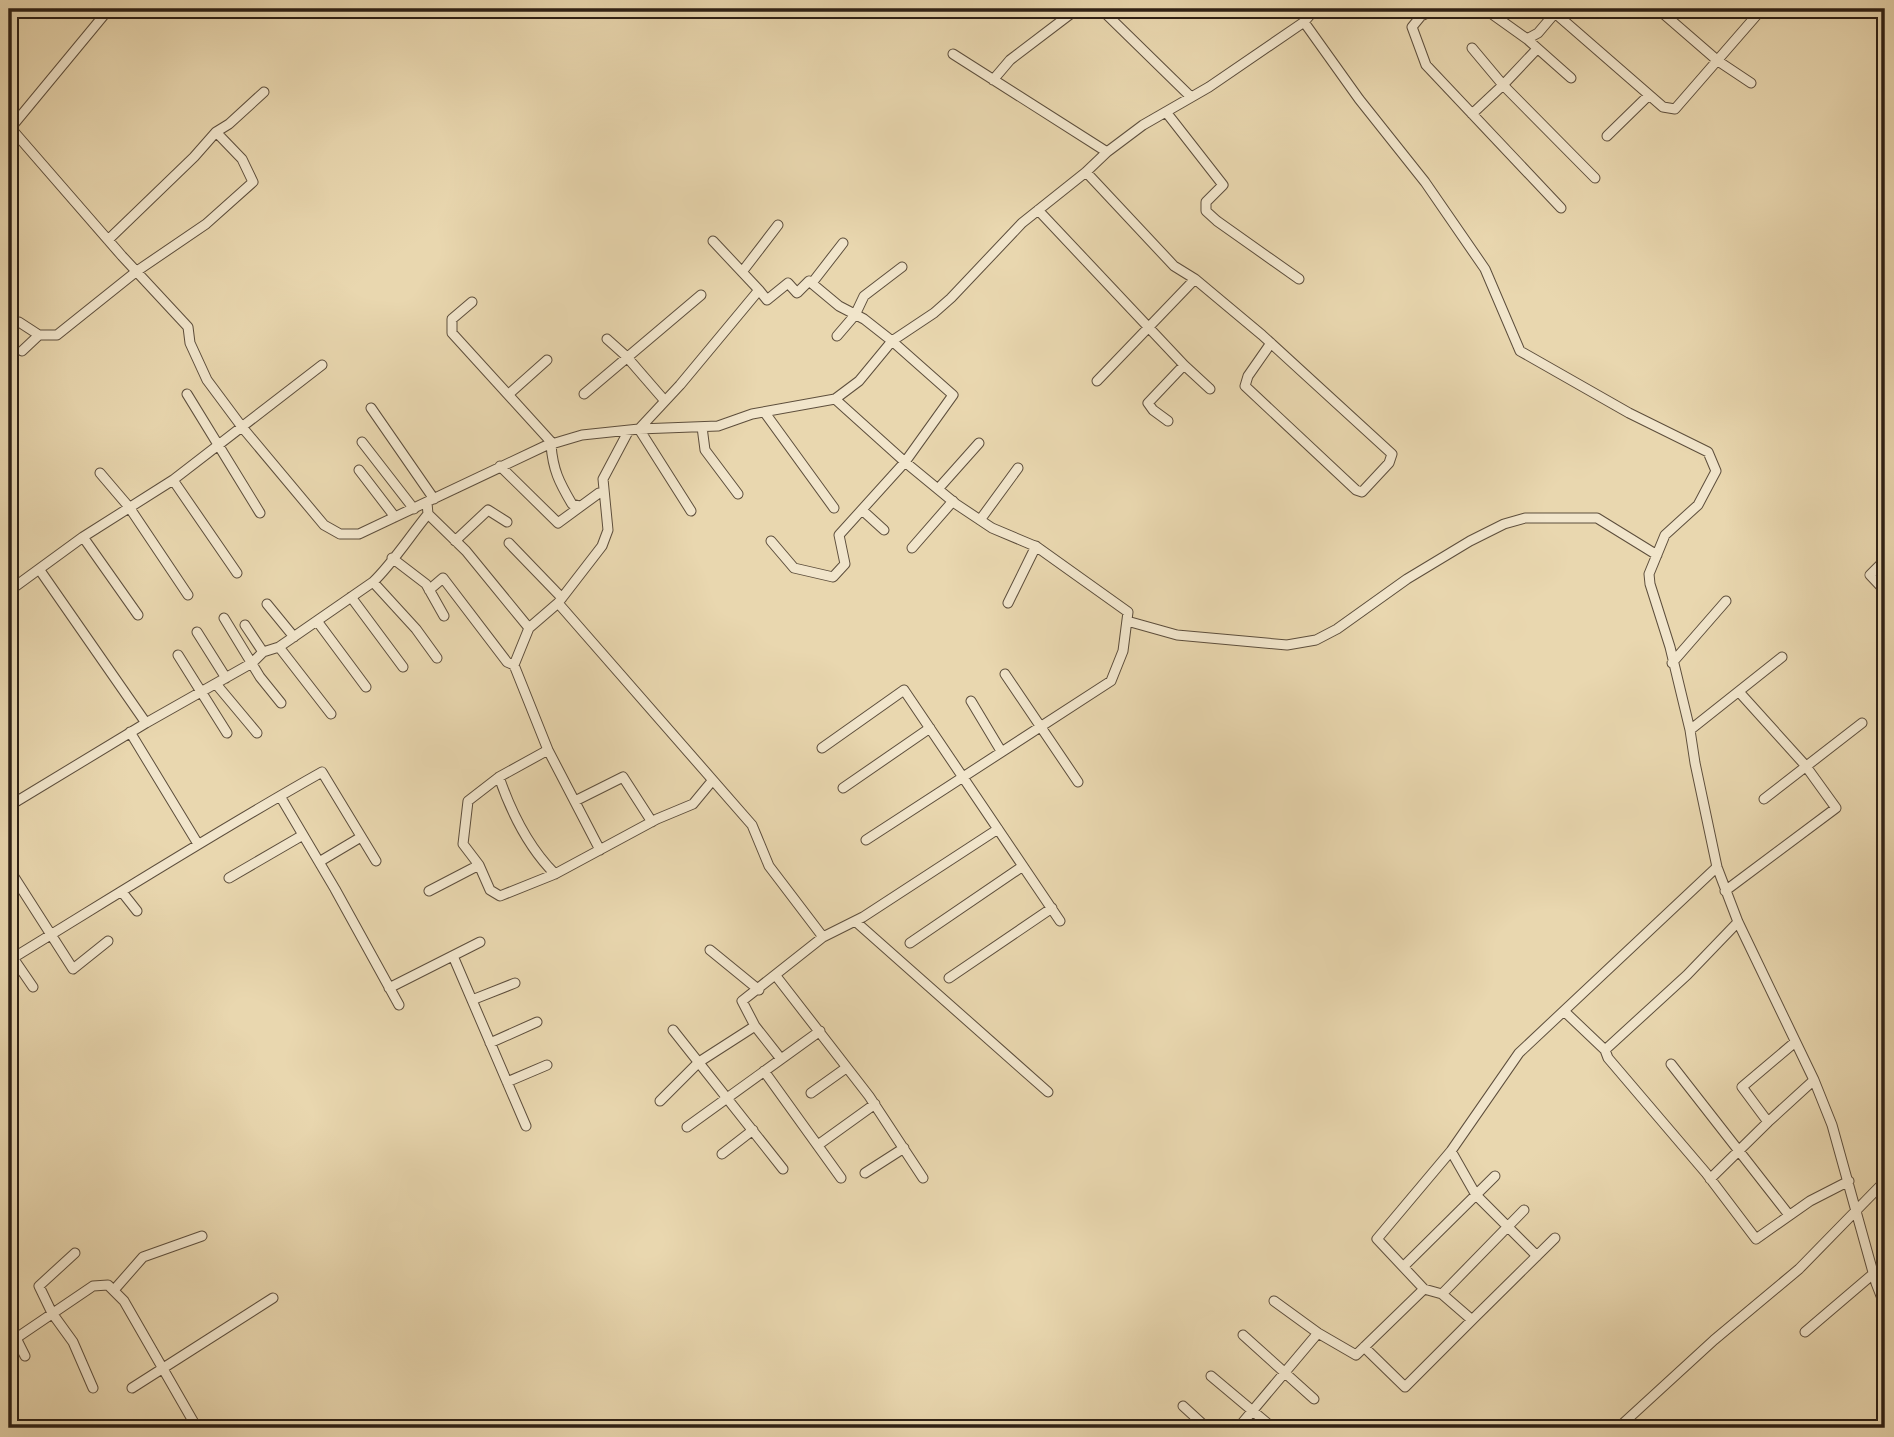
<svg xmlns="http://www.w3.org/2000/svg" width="1894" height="1437" viewBox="0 0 1894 1437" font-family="'Libre Bodoni',serif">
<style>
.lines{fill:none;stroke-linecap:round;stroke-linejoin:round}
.street-casing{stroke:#5d4e3c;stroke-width:11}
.street{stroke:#f1e5cb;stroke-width:9}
</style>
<rect width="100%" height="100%" fill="#e9d7af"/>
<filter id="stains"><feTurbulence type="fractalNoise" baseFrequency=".00286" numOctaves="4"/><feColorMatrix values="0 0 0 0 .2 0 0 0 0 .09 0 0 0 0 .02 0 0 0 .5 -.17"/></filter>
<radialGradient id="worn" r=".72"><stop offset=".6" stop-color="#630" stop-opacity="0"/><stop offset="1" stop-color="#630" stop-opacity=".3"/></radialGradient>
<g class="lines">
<g class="street-casing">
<path id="street" d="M1101 9 1191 97
M1436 9 1421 16 1412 27 1426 65 1561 208
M1485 9 1527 39 1538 33 1555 13 1663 107 1675 109 1762 9
M1658 9 1718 61 1751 83
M1304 22 1359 99 1425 182 1485 269 1520 351 1629 413 1708 452 1716 471 1698 505 1665 535 1649 574 1650 584 1670 647 1690 730 1695 763 1717 867 1738 922 1814 1080 1832 1125 1876 1283 1885 1306
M1527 39 1571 78
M1472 48 1503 85 1472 114
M1537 49 1503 85 1595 178
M953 54 1107 152
M993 80 1010 60 1077 9
M1166 112 1223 185 1206 202V211L1217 221 1299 279
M9 126 122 256 188 327 190 343 207 380 242 427 324 525 340 534H359L545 446 582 435 639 429 718 426 752 414 835 399 859 381 892 341 934 313 951 298 1022 223 1086 172 1107 152 1143 125 1209 87 1304 22 1315 9
M9 130 109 9
M1607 136 1649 95
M1086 172 1174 266 1195 279 1262 335 1392 454 1389 463 1362 492 1356 490 1245 386 1248 376 1271 343
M1038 210 1184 365 1210 389
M108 240 194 157 216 132 229 124 264 92
M713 241 759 290
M742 272 778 225
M812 283 843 243
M472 302 452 319V333L553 444
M19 322 39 335H57L137 271 206 224 253 182 242 159 216 132
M837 336 855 315 864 296 902 267
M607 339 626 356 665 401
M22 351 39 335
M1097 381 1195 279
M187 394 260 513
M509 394 547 360
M584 394 701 295
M371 408 434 499
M765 413 834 508
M1168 421 1153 410 1148 403 1184 365
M702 427 705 450 738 494
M362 442 414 509
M551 445C553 470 559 482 572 504L580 506
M500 466 558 523 599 493H604
M359 470 395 517
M100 473 129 507 188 595
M173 480 237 573
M938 489 979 443
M862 510 884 530
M691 511 639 429 680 385 759 290 767 300 788 283 797 293 809 281 839 306 864 319 892 341 953 395 905 462 835 399
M428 514 466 551 529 628 558 603 602 546 608 530 603 479 629 430
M980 520 1018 468
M83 537 138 615
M455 541 488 510 507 522
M771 541 794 568 833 577 845 564 839 535 905 462 956 504 992 528 1037 547 1128 612 1123 651 1111 681 866 840
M509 543 562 598
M912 548 953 501
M392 558 426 584 444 616
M1885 560 1870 575 1885 591
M39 569 146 723
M373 582 416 629 437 658
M429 590 443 578 507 662 514 665 548 750 600 850
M9 591 83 537 173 480 322 365
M351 597 403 667
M558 603 752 825 769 866 823 937
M1008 603 1036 546
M267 604 294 637
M224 618 260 677 281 703
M317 621 366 687
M1127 621 1177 635 1287 645 1316 640 1337 629 1407 579 1470 541 1504 524 1525 518H1597L1657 555
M245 625 263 652
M197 632 226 678
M279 647 331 714
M178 655 227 733
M1672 663 1726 601
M514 665 529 628
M1005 674 1078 782
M216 684 257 733
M971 701 1001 751
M1690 730 1782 657
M130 732 198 844
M822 748 904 690 1060 921
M548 750 499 777 468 801 463 844 479 865 490 890 500 896 555 874 657 819 693 804 712 781
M499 777C511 812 529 848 555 874
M843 788 930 728
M280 796 335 889 399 1005
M1764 799 1862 723
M575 801 623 777 652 822
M9 806 146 723 252 663 263 652 279 647 373 582C392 564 410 536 428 514L427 503
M319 862 361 837
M9 869 73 969 108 941
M229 878 303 835
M429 891 479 865
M1725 891 1836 808 1805 765 1740 693
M122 892 137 911
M855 921 1048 1092
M910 943 1023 866
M710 950 759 990
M9 952 33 987
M453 956 526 1126
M13 958C116 895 217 831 322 772L376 861
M776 976 869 1096 923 1178
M949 978 1052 908
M389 988 480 942
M472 1000 515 983
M1564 1011 1605 1050 1608 1058 1706 1173 1756 1239 1810 1201 1849 1181
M673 1030 783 1169
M490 1043 537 1022
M1605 1050 1687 975 1738 922
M781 1059 755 1026 742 1001 823 937 863 917 998 829
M1671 1064 1789 1215
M764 1071 841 1178
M507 1082 547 1065
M811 1093 846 1068
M660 1101 699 1062 755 1026
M1768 1122 1742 1087 1794 1043
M687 1127 820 1031
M818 1145 875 1104
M1451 1151 1476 1195 1537 1256
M722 1154 753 1130
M865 1173 904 1148
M1710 1179 1768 1122 1814 1080
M75 1253 39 1286 52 1313 73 1342 93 1388
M1404 1266 1495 1176
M114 1290 143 1257 202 1236
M1442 1294 1524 1210
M1274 1301 1318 1333 1356 1355 1424 1289
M1472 1320 1555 1238
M1805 1332 1873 1274
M1243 1335 1314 1399
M16 1338 25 1356
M9 1343 93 1286 108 1285 124 1301 197 1428
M1364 1347 1405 1387 1472 1320 1442 1294 1424 1289 1377 1239 1451 1151 1519 1053 1717 867
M1211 1376 1273 1428
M132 1388 273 1298
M1183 1406 1207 1428
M1238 1428 1318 1333
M1618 1428 1714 1340 1799 1269 1885 1181"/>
</g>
<use href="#street" class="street"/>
</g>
<rect width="1894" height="1437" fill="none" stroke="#e9d7af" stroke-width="35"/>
<rect x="10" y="10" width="1873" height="1416" fill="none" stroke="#2e2015" stroke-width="3.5"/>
<rect x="18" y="18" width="1859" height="1402" fill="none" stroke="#2e2015" stroke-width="2"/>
<rect width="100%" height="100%" filter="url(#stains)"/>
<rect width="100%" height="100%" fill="url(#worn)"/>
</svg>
